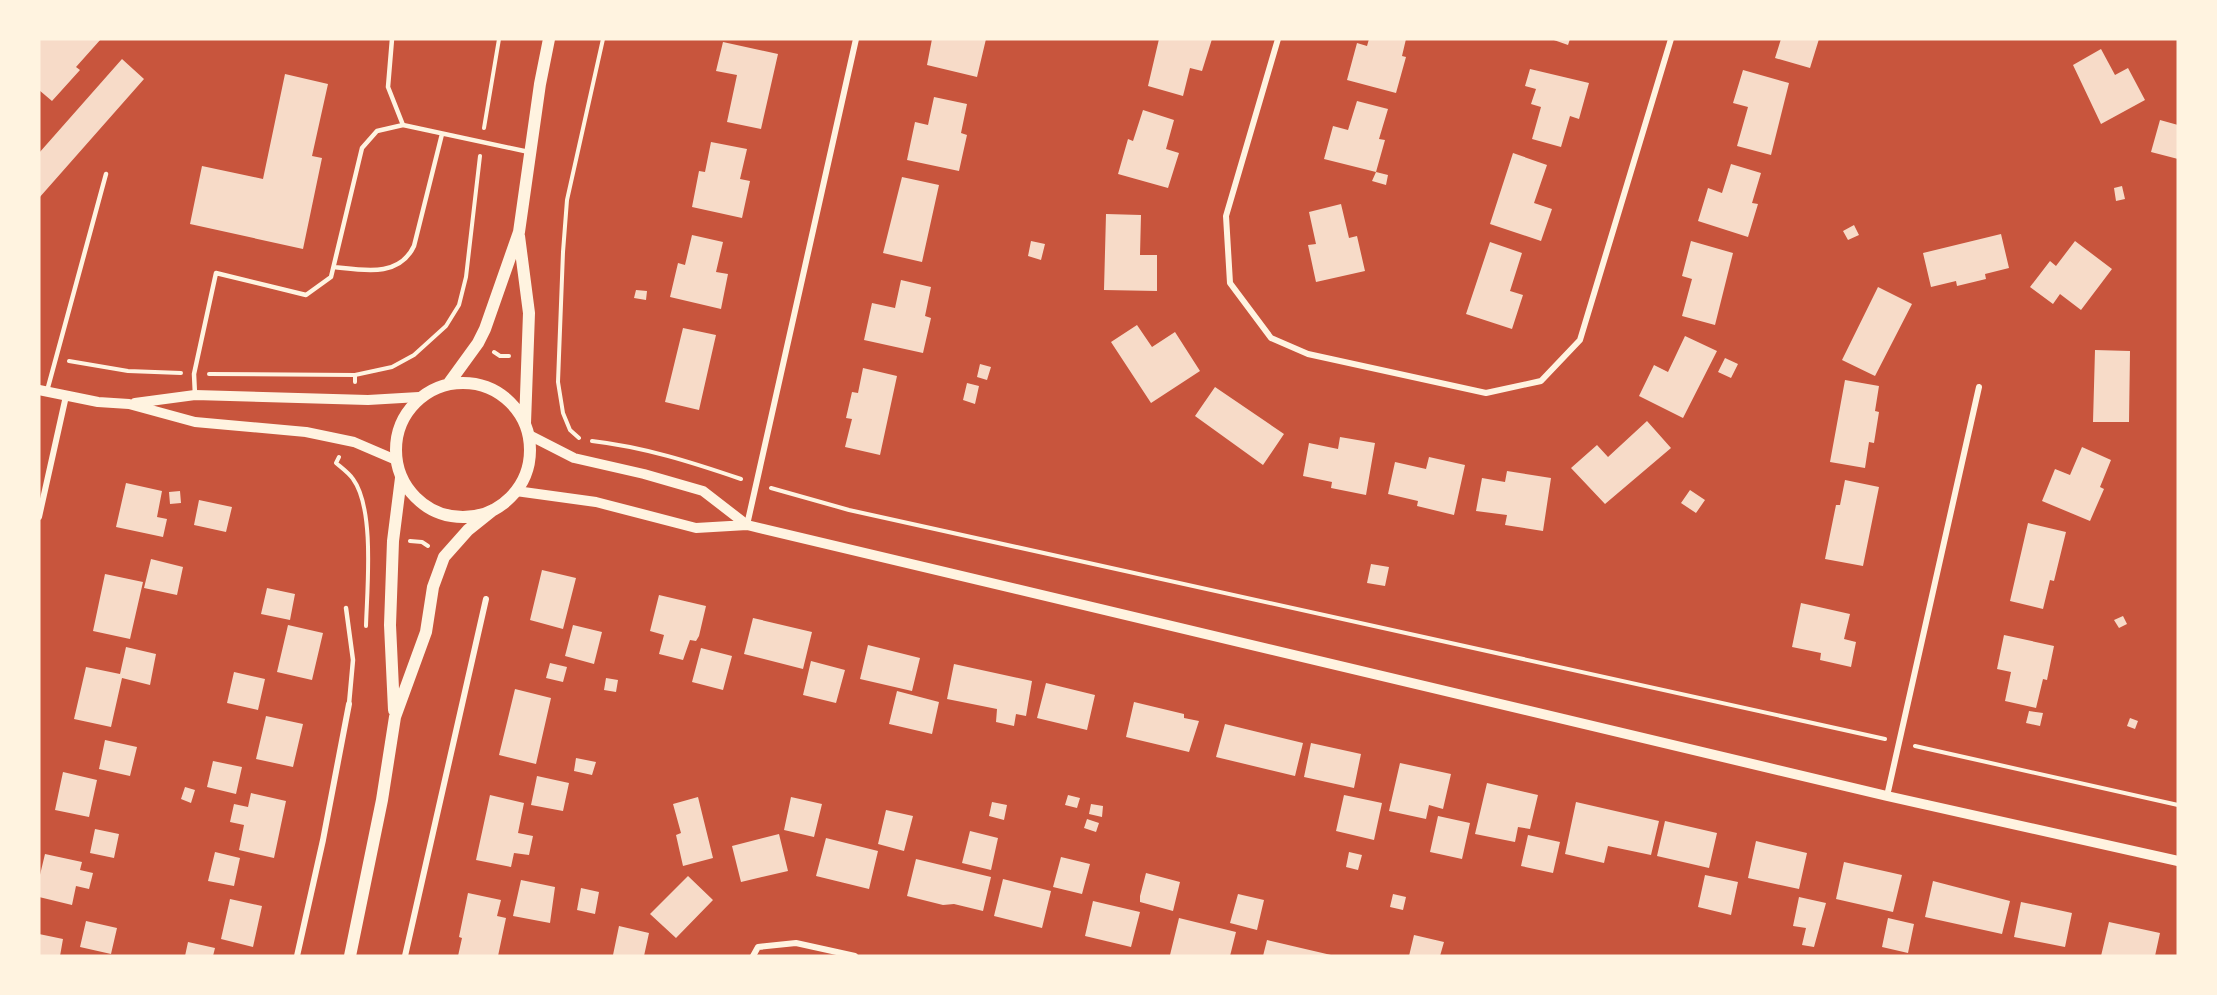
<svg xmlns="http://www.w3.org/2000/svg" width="2217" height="995" viewBox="0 0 2217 995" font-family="Commissioner,sans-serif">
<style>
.building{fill:#f7dbc8}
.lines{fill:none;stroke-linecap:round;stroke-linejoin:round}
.path{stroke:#fff3e0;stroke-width:4}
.service{stroke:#fff3e0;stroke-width:4.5}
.minor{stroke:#fff3e0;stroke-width:6}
.tertiary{stroke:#fff3e0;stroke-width:10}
.secondary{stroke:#fff3e0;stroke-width:12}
</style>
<rect width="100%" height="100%" fill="#c8553d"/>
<path class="building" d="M39 39H101L76 67 80 70 52 101 39 90Z
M932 39H986L977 77 927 65Z
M1159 39H1212L1202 71 1190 68 1183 96 1148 86Z
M1369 39H1406L1402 56 1406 57 1396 93 1347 80 1357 43 1367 46Z
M1551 39H1570L1568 45Z
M1781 39H1819L1810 68 1775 58Z
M723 42 778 54 761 129 727 122 737 75 716 71Z
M2101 49 2115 75 2128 68 2145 100 2101 124 2073 65Z
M122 59 144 79 39 198V153Z
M1530 69 1589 83 1579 119 1570 116 1561 147 1532 139 1541 107 1531 104 1536 89 1525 86Z
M1743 70 1789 83 1771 155 1737 146 1748 107 1733 103Z
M285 74 328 84 312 156 322 158 303 249 190 224 202 166 263 179Z
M934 97 967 104 961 133 967 135 959 171 907 160 915 122 928 125Z
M1357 101 1388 109 1379 139 1385 140 1376 172 1324 159 1333 126 1348 130Z
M1143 110 1174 120 1166 149 1179 153 1168 188 1118 174 1128 139 1133 141Z
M2160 120 2178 125V159L2151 152Z
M711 142 747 149 740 179 750 181 742 218 692 207 699 171 705 172Z
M1513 153 1547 165 1534 203 1552 209 1541 241 1490 224Z
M1731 164 1761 173 1752 203 1758 204 1748 237 1698 221 1708 188 1722 193Z
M1376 172 1388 175 1386 185 1372 181Z
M902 177 939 185 922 262 883 253Z
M2122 186 2125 199 2116 201 2114 188Z
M1341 204 1349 238 1357 236 1365 271 1316 282 1308 245 1316 244 1309 212Z
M1106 214 1141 215 1140 255H1157V291L1104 290Z
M1854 225 1859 235 1848 240 1843 231Z
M2001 234 2009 268 1985 274 1986 279 1957 286 1956 281 1931 287 1923 253Z
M692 235 723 242 716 272 728 274 721 309 670 297 678 263 685 265Z
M1031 241 1045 244 1041 260 1028 256Z
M1691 241 1733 253 1715 325 1682 316 1692 279 1682 276Z
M2075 241 2112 269 2081 310 2060 294 2053 304 2030 287 2050 261 2056 266Z
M1490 242 1522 253 1510 291 1523 295 1512 329 1466 314Z
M901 280 931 287 925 316 931 318 923 353 864 340 872 303 895 308Z
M1878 287 1912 304 1875 376 1842 360Z
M636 290 647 291 646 300 634 298Z
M1137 325 1152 347 1175 332 1200 371 1151 403 1111 342Z
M683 328 716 335 699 410 665 402Z
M1685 336 1717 351 1683 418 1639 396 1654 365 1668 372Z
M2095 350 2130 351 2129 422H2093Z
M1725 358 1738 364 1731 378 1718 372Z
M980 364 991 367 987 380 977 377Z
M863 368 897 376 880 455 845 447 852 419 846 418 852 392 858 393Z
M1845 380 1879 386 1875 411 1879 412 1874 443 1869 442 1865 468 1830 462Z
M967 383 979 386 975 404 963 400Z
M1215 387 1284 434 1263 465 1195 416Z
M1647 421 1671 448 1605 504 1571 468 1597 445 1608 457Z
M1340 437 1375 443 1366 495 1331 488 1332 482 1303 476 1309 443 1338 449Z
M2082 447 2111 460 2100 487 2104 489 2090 521 2042 501 2055 469 2070 475Z
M1429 457 1465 465 1454 515 1417 506 1418 501 1388 494 1395 462 1426 469Z
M1507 471 1551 478 1543 531 1505 525 1507 515 1476 511 1482 478 1505 482Z
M1845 480 1879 487 1863 566 1825 559 1836 505H1840Z
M126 483 162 491 157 517 167 519 163 537 116 527Z
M1690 490 1705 500 1696 513 1681 503Z
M180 491 181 503 170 504 169 492Z
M199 500 232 507 226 532 194 525Z
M2028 523 2066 532 2054 581 2050 580 2043 609 2010 601Z
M151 559 183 567 177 595 144 588Z
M1371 564 1389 567 1385 586 1367 583Z
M542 570 576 578 563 629 530 620Z
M105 574 143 582 130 639 93 631Z
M267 588 295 594 290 620 261 614Z
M659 595 706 606 699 636 696 641 690 640 683 660 659 654 664 635 650 631Z
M1801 603 1850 614 1844 639 1856 642 1851 667 1820 660 1821 653 1792 647Z
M2123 616 2127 624 2119 628 2114 620Z
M753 618 812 632 803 669 744 654Z
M288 625 323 633 312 680 277 672Z
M573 625 602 632 594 664 565 656Z
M2004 635 2054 646 2047 680 2043 679 2036 708 2005 701 2011 672 1997 669Z
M868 645 920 658 912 691 860 679Z
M126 647 156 654 150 685 122 678 111 727 74 719 86 667 120 674Z
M701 648 732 656 723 690 692 682Z
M811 661 845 670 836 703 803 695Z
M550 663 567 667 563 682 546 678Z
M954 664 1032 681 1026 716 1016 714 1014 726 996 722 997 709 947 699Z
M234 672 265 679 258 710 227 703Z
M606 678 618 680 616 692 604 690Z
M1046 683 1095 695 1087 730 1037 718Z
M515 689 551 698 536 764 499 755Z
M897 691 939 702 932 734 889 724Z
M1134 702 1184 714V718L1199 721 1189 752 1126 737Z
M2029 711 2043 713 2040 726 2026 723Z
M266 716 303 724 293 767 256 759Z
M2130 718 2138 721 2135 729 2127 726Z
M1225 724 1303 743 1295 776 1216 757Z
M105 740 137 747 130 776 99 769Z
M1311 743 1361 754 1354 788 1304 777Z
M576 758 596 762 592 775 574 771Z
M213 761 242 767 236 794 207 787Z
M1400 763 1451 774 1443 809 1429 805 1426 819 1389 811Z
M63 772 97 780 89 817 55 810Z
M537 776 569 783 563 811 531 805Z
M1487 783 1538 795 1530 829 1518 827 1515 842 1475 834Z
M185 787 195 790 191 803 181 799Z
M251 793 286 801 274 858 239 850 244 825 230 822 234 804 248 807Z
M490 795 524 803 518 833 533 836 529 855 514 853 511 867 476 860Z
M1068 795 1080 798 1077 808 1065 805Z
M1344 795 1382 803 1374 840 1336 831Z
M698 797 713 858 683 866 676 835 681 833 673 804Z
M791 797 822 804 814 837 784 830Z
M992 802 1007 805 1004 820 989 816Z
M1576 802 1659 821 1651 855 1608 846 1604 863 1565 854Z
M1091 804 1103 806 1102 817 1089 814Z
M886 810 913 816 904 851 878 844Z
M1438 816 1470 823 1462 859 1430 852Z
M1087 819 1099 823 1096 832 1084 828Z
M1665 821 1717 833 1709 868 1657 856Z
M95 829 119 834 114 858 90 853Z
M970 831 998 838 991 870 962 863Z
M779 834 788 871 741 882 732 846Z
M1528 835 1560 842 1553 873 1521 866Z
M826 838 878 851 869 889 816 876Z
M1756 841 1807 853 1799 889 1748 878Z
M215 852 240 858 234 886 208 881Z
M1349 852 1362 855 1358 870 1346 867Z
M45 854 82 862 80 870 93 873 89 889 76 886 72 905 39 897V879Z
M1061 857 1090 864 1082 894 1053 887Z
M916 859 991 877 983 911 954 904 943 905 907 896Z
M1844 862 1902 875 1893 912 1836 899Z
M1146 873 1180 882 1173 911 1140 902V896Z
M1705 875 1738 882 1731 915 1698 907Z
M688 876 713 900 676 938 650 914Z
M1003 879 1051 891 1042 928 994 916Z
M521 880 555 887 550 923 513 916Z
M1933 881 2010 901 2002 934 1925 917Z
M581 888 599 892 595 914 577 910Z
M468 893 501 900 497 916 506 918 498 956H458L462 938 459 937Z
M1238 894 1264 900 1257 930 1230 923Z
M1393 894 1406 897 1403 910 1390 907Z
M1799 897 1826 903 1814 947 1802 945 1806 928 1793 926Z
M230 899 262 906 253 947 221 939Z
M1093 901 1140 912 1131 947 1085 936Z
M2021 902 2072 913 2065 947 2014 937Z
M1179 918 1236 932 1230 956 1170 955Z
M1888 918 1914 924 1908 953 1882 947Z
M86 921 117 928 111 954 80 947Z
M2109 922 2160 933 2155 956H2101Z
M619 926 649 933 644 956 613 955Z
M39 934 63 939 60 956H39Z
M1414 935 1444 942 1440 956H1409Z
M1267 940 1331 955 1330 956H1263Z
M188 942 215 948 213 956H185Z"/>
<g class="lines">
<path class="path" d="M484 128 499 39
M494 352 500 356H509
M69 361 128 371 181 373
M209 374 355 375
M355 382V375L392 367 414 355 446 326 459 305 466 277 480 156
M579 438 570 430 563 413 558 382 563 252 567 200 603 39
M592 441C644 447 691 462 741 479
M339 457 336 463C342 468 349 473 353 479 375 509 367 589 366 626
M771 488 849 510 1885 739
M410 541 422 542 428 546
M1915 746 2178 805"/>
<path class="service" d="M392 39 388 87 403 125
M334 267C363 270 399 278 414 246L442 134
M47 391 106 174
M195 395 194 374 216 273 306 295 331 277 362 148 377 131 403 125 529 152
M346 608 353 660 349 704"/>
<path class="minor" d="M1278 39 1226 216 1230 283 1271 338 1308 354 1486 393 1541 381 1580 340 1671 39
M39 517 66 396
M747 525 856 39
M1887 796 1979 387
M297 956 323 840 349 704
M405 956 486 599
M753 956 758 947 796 943 855 956"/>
<path class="tertiary" d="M39 390 98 402 129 404 195 422 306 432 354 442 396 460
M135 403 195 395 368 400 419 397
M529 435 574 458 644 474 703 491 747 525
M516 491 596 502 696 528 747 525 1887 796 2178 861"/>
<path class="secondary" d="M519 236 529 313 525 423
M396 450a67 67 0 1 1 134 0a67 67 0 1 1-134 0Z
M449 383 478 343 485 329 519 232 540 84 549 39
M394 710 390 625 393 541 401 478
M350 956 382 800 395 717 426 632 433 587 444 557 468 530 493 510"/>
</g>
<rect width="2217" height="995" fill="none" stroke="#fff3e0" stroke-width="81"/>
</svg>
